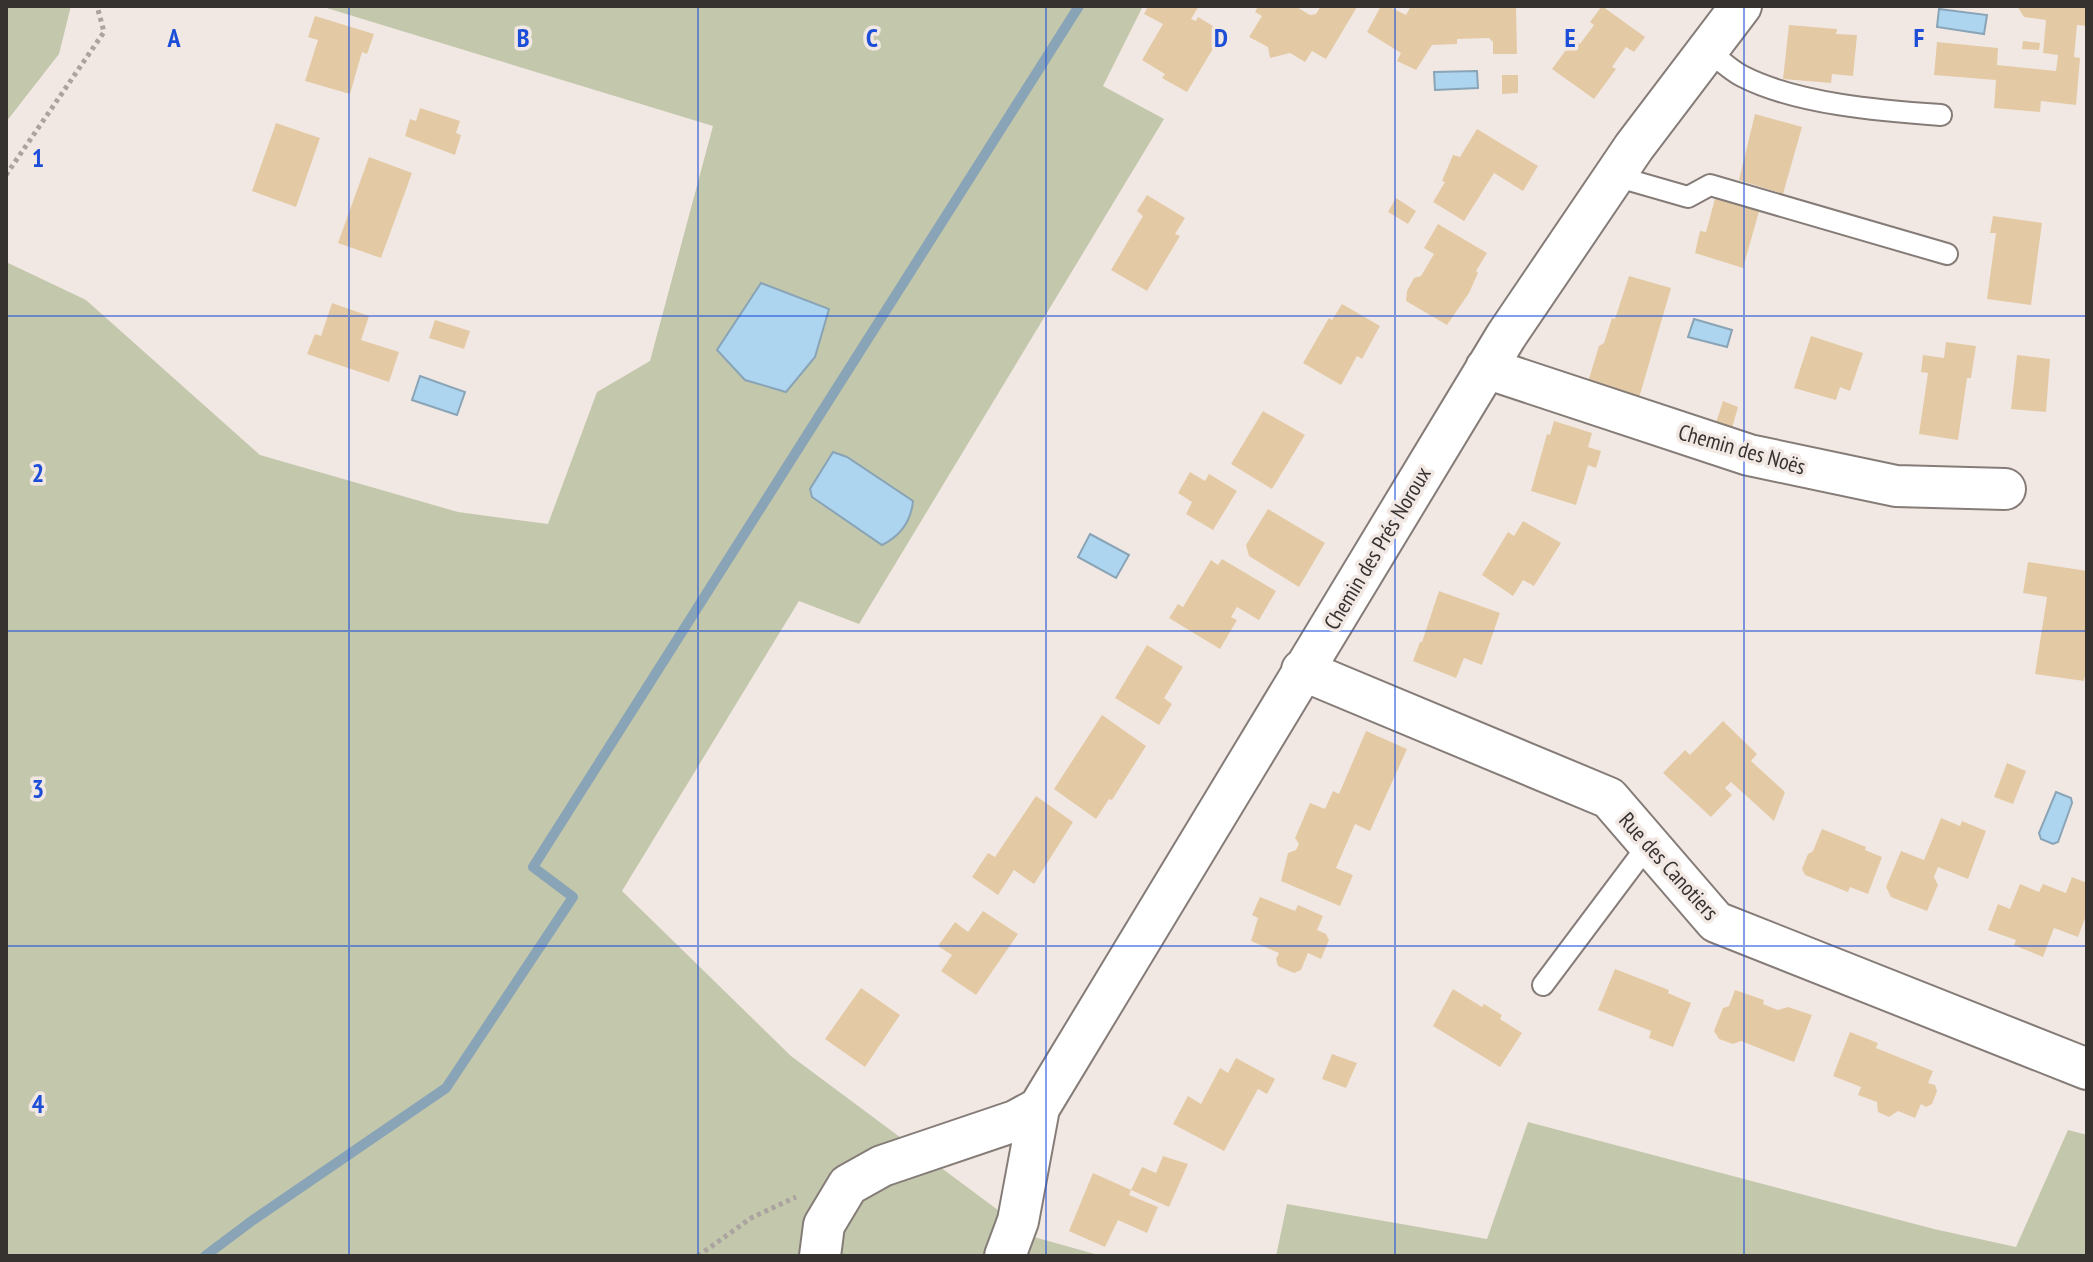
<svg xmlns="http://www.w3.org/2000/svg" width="2093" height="1262" viewBox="0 0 2093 1262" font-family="'PT Sans Narrow',sans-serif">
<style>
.green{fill:#c3c7ac;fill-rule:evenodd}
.water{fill:#add5ef;stroke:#89a4b6;stroke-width:2}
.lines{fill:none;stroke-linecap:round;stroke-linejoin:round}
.stream{stroke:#89a4b6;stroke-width:10}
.building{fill:#e3caa5}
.lane-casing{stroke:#857c78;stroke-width:24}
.street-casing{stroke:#857c78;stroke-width:44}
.path{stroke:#aba39f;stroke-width:5;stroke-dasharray:4 4;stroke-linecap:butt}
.lane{stroke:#fff;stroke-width:20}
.street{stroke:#fff;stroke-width:40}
.grid{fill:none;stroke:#1d4ed8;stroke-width:2;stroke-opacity:0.55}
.labels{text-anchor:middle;stroke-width:7;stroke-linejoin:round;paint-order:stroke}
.street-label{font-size:22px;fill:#353230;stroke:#f2e8e3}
.grid-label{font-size:26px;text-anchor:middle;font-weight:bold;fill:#1d4ed8;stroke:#f2e8e3;stroke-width:7;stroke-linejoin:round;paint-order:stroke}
</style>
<rect width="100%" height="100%" fill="#f2e8e3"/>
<path class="green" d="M6 6H71L59 54 6 122Z
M320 6H1143L1103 86 1164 119 859 624 799 601 622 891 791 1056 1034 1237 1102 1256H6V262L86 300 260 455 458 512 548 524 597 392 650 361 713 126ZM833 453 847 457 913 501C911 521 900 535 883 545Z
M1528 1122 1934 1229 2016 1247 2068 1130 2087 1135V1256H1276L1287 1204 1487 1239Z"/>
<path class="water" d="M1939 9 1987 15 1984 34 1937 27Z
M1477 71 1478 88 1435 90 1434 72Z
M761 283 829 309 815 357 786 392 745 380 717 350Z
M1694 319 1732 330 1727 347 1688 337Z
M420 376 465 392 457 415 412 400Z
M833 452 847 457 913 501C911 522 900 536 882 545L812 497 810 489Z
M1090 534 1129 555 1116 578 1078 557Z
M2056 792 2071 798 2072 803 2058 842 2053 844 2041 839 2039 833Z"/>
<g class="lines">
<path class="stream" d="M205 1256 253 1220 446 1088 573 897 533 867 1079 6"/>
</g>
<path class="building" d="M1148 6H1199L1191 19 1196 21 1198 17 1223 32 1187 92 1162 78 1165 74 1142 60 1163 24 1144 14Z
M1258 6H1295L1310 15 1316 14 1321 6 1357 7 1326 59 1312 51 1305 62 1290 53 1270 58 1268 47 1249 37 1262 16 1255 12Z
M1381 6H1388L1406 15 1411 6H1516L1517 54H1493V42L1489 38 1457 39V44L1432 45 1416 70 1397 61 1401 53 1367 32Z
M1602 6 1645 37 1634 52 1626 47 1612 67 1616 69 1594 99 1552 69 1574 39 1580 44 1594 25 1590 22Z
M2017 6H2087V26L2077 25 2074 57 2080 58 2076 105 2041 101 2040 112 1994 108 1996 80 1934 75 1937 42 1998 48 1997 65 2056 71 2058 55 2043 53 2046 20 2024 17Z
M315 16 374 34 367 54 362 52 350 94 305 81 318 40 308 37Z
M1789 25 1837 29 1836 34 1857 35 1853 76 1832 74 1831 83 1783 79Z
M2023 41 2040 43 2039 50 2022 49Z
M1502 75H1518V93L1502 94Z
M420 108 460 121 456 133 461 135 455 155 405 136 410 119 416 121Z
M1755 114 1802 127 1783 194 1739 180Z
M276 123 320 138 296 207 252 191Z
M1477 129 1538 166 1523 191 1494 173 1464 221 1433 202 1445 182 1442 181 1453 155 1460 157Z
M369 157 412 173 381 258 338 243Z
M1147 195 1185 218 1175 234 1180 236 1147 291 1111 270 1143 216 1137 211Z
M1716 195 1760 208 1743 268 1695 253 1700 231 1706 232Z
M1396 198 1416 211 1408 224 1388 212Z
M1993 216 2042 223 2031 305 1987 299 1996 233H1990Z
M1438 224 1487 253 1476 271 1478 273 1469 293 1447 325 1406 301 1407 291 1414 278 1421 276 1434 254 1424 248Z
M1629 276 1671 288 1639 398 1588 382 1599 346 1604 343 1612 318 1615 319Z
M332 303 369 316 361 340 399 352 389 382 307 354 315 334 321 336Z
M1342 304 1380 326 1362 359 1357 356 1341 385 1303 363 1329 318 1332 320Z
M435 320 470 331 464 349 429 338Z
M1811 336 1863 353 1850 391 1840 387 1836 400 1794 388Z
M1946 342 1976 346 1971 378H1967L1958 440 1919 434 1928 373 1921 372 1923 355 1944 358Z
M2017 355 2050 359 2046 412 2011 409Z
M1723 401 1738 407 1732 428 1716 423Z
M1263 411 1305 435 1272 489 1231 464Z
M1554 421 1592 433 1588 447 1601 451 1596 468 1588 465 1576 505 1531 491 1547 434 1550 435Z
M1190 472 1205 481 1209 474 1237 491 1213 530 1186 514 1192 502 1178 493Z
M1268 509 1325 543 1299 587 1249 556 1246 545Z
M1523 521 1561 543 1534 586 1523 580 1513 596 1482 575 1508 532 1514 536Z
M1222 559 1276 591 1259 620 1237 607 1231 617 1237 620 1220 649 1169 618 1178 604 1183 607 1211 560 1218 565Z
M2028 562 2087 571V665L2084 681 2035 674 2047 597 2023 593Z
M1439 591 1500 613 1482 665 1464 658 1456 678 1413 661 1420 642H1422Z
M1147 645 1183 667 1164 698 1172 704 1159 725 1115 698Z
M1102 715 1146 746 1112 800 1109 799 1096 819 1054 789Z
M1723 721 1757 754 1751 761 1785 792 1774 821 1731 782 1725 788 1732 795 1711 817 1663 773 1685 750 1690 755Z
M1366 731 1407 749 1370 831 1355 824 1336 868 1353 875 1340 906 1281 881 1288 853 1296 850 1299 844 1295 838 1310 803 1325 809 1333 791 1339 794Z
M2007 763 2026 771 2013 804 1994 797Z
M1036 796 1073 822 1034 884 1014 870 998 895 972 877 988 853 995 857Z
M1941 818 1960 826 1962 821 1986 831 1968 879 1938 867 1934 877 1938 885 1927 911 1891 897 1886 887 1901 851 1924 860Z
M1822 829 1866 847 1865 850 1882 857 1868 894 1850 887 1848 892 1805 875 1802 869 1808 854 1813 851Z
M2072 877 2087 883V913L2078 937 2054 928 2043 957 2014 945 2016 940 1988 930 1998 904 2010 909 2020 884 2039 892 2043 884 2066 893Z
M1260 897 1295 911 1298 905 1323 916 1317 930 1326 934 1329 940 1321 959 1308 953 1301 970 1294 973 1278 966 1276 959 1279 953 1251 941 1258 918 1252 915Z
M983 911 1018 934 976 995 941 971 952 955 938 946 955 922 968 932Z
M1615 969 1669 990 1668 993 1691 1003 1673 1047 1649 1038 1651 1031 1598 1010Z
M861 988 900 1015 865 1067 825 1039Z
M1453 989 1482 1007 1484 1004 1502 1015 1500 1019 1522 1033 1500 1067 1433 1026Z
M1735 990 1764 1000 1763 1004 1778 1010 1788 1007 1812 1015 1794 1062 1741 1041 1733 1044 1719 1039 1714 1031 1723 1008 1729 1006Z
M1850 1032 1878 1043 1876 1048 1933 1071 1928 1083 1935 1085 1937 1091 1932 1104 1926 1107 1921 1104 1915 1118 1898 1111 1889 1117 1878 1112 1877 1102 1858 1095 1861 1087 1833 1076Z
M1332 1054 1357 1063 1346 1088 1322 1079Z
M1236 1058 1275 1079 1267 1094 1258 1089 1224 1151 1173 1124 1188 1096 1201 1104 1220 1068 1228 1073Z
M1163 1156 1188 1164 1169 1207 1131 1190 1142 1167 1156 1173Z
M1093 1173 1131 1190 1129 1195 1158 1207 1147 1233 1118 1220 1105 1247 1069 1231Z"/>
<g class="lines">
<g class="lane-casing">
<path id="lane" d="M1708 50C1719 59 1730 70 1742 76 1796 104 1882 111 1941 115
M1615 176 1688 197 1710 185 1947 254
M1543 985 1648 845"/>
</g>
<g class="street-casing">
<path id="street" d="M1486 368 1749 455 1896 486 2005 489
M1302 670 1609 798 1716 922 2087 1069
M820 1256 824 1225 848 1185 882 1166 1015 1121 1039 1108
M1005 1256 1018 1221 1039 1108 1506 336 1634 147 1741 6"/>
</g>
<path class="path" d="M6 175 104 32 97 6
M698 1256 751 1218 796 1197"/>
<use href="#lane" class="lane"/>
<use href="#street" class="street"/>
</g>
<path class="grid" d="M349 6V1256M698 6V1256M1046 6V1256M1395 6V1256M1744 6V1256M6 316H2087M6 631H2087M6 946H2087"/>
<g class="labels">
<g class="street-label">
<text transform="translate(1742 449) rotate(16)" y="8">Chemin des Noës</text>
<text transform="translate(1377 548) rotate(-59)" y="8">Chemin des Prés Noroux</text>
<text transform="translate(1669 866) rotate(48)" y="8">Rue des Canotiers</text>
</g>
</g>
<g class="grid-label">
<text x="174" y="47">A</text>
<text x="523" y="47">B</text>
<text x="872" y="47">C</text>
<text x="1221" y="47">D</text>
<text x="1570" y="47">E</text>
<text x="1919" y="47">F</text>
<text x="38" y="167">1</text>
<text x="38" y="482">2</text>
<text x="38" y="798">3</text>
<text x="38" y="1113">4</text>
</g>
<rect width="2093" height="1262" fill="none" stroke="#353230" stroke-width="16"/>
</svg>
